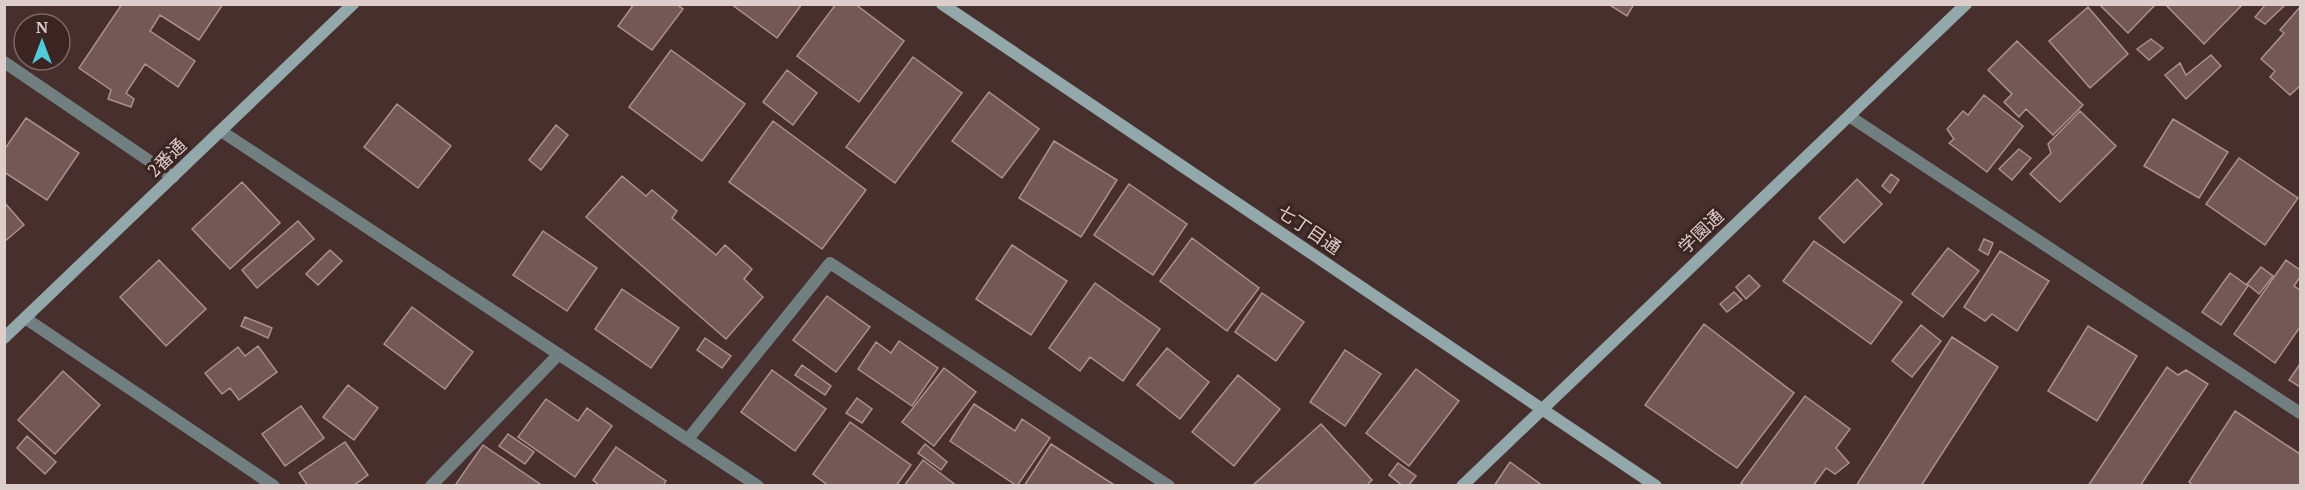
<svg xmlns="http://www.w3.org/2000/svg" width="2305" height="490" viewBox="0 0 2305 490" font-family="'PT Serif','Noto Sans JP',serif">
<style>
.building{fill:#735855;stroke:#ad908d;stroke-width:1.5}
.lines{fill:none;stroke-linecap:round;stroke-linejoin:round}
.street{stroke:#717f80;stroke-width:12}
.secondary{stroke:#92a8aa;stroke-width:12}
.labels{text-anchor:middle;stroke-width:6;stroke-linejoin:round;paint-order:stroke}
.street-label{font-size:18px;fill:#ddcdcb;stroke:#3b2522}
</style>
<rect width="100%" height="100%" fill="#462f2c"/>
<path class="building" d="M122 4H223L199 40 160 15 150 31 195 61 178 87 145 64 126 93 134 99 131 107 108 99 111 90 79 68Z
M634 4H676L683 9 652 50 618 26Z
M731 4H802L777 38Z
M836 4H855L904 41 859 102 797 56Z
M1608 4H1634L1627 16Z
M2099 4H2156L2128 33Z
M2165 4H2243L2204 44Z
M2266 4H2286L2265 24 2255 17Z
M2088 7 2128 54 2090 88 2049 41Z
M2300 7V86L2290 95 2270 77 2275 71 2261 59 2284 33 2280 30Z
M2151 39 2163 48 2149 60 2137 49Z
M2017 41 2083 105 2053 135 2026 109 2019 117 2004 102 2012 94 1988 70Z
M671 50 745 104 702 161 629 107Z
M2211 55 2221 66 2186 99 2165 75 2180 63 2186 75Z
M913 57 962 93 895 183 846 147Z
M787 70 817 93 793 125 763 102Z
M989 92 1039 129 1002 178 952 141Z
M1984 95 2023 126 1987 172 1949 143 1954 139 1947 129 1963 111 1968 115Z
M397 104 451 146 418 188 364 147Z
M2080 111 2116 146 2060 202 2030 174 2051 153 2048 144Z
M26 118 79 153 47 200 4 172V150Z
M2173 119 2228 152 2199 198 2144 166Z
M773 121 866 190 822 249 729 182Z
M556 125 568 135 541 170 529 160Z
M1054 141 1117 180 1081 237 1019 198Z
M2019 149 2031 158 2012 180 1999 169Z
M2239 158 2298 198 2265 245 2206 204Z
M1891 174 1899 180 1890 193 1882 186Z
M622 176 646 196 652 190 677 211 672 218 716 255 725 245 752 269 744 279 763 297 726 339 586 217Z
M1857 179 1882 204 1844 243 1819 218Z
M242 182 280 223 230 269 192 229Z
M1129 184 1187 224 1153 275 1094 235Z
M4 202 24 225 4 242Z
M298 221 314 239 257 288 242 270Z
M543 231 597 268 567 311 513 275Z
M1192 238 1259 288 1227 331 1160 281Z
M1984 239 1993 243 1988 255 1979 250Z
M1814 241 1902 302 1871 344 1783 281Z
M1012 245 1067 281 1031 335 976 299Z
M1948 248 1979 271 1943 317 1912 294Z
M330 250 342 261 318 285 306 274Z
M2000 251 2049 281 2017 331 1992 314 1985 321 1964 307Z
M159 260 206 309 166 346 120 297Z
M2286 260 2300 270V277L2294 286 2300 290V327L2275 363 2234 334Z
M2261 267 2273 276 2259 294 2247 284Z
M2230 273 2248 286 2221 325 2202 312Z
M1749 275 1760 286 1746 299 1736 287Z
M1095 283 1160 329 1123 381 1090 357 1080 371 1049 348Z
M622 289 679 328 651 368 595 329Z
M1734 292 1742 300 1727 312 1720 304Z
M1262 293 1304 322 1276 361 1235 332Z
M827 296 870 327 836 372 793 340Z
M412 307 473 352 445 389 384 344Z
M245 317 272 328 268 338 241 326Z
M1704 324 1794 393 1737 468 1645 405Z
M1921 325 1941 341 1912 377 1892 361Z
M2088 326 2137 356 2097 421 2048 391Z
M1952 337 1998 367 1921 486H1856Z
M705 338 731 356 722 368 697 350Z
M899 341 938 368 912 406 858 369 876 342 891 353Z
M258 346 277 372 239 400 230 388 222 394 205 373 238 347 245 356Z
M1167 348 1209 382 1180 419 1137 385Z
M1345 350 1381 374 1345 426 1310 402Z
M2300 364V387L2289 380Z
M802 365 831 386 825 395 795 375Z
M2167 367 2178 375 2186 370 2208 384 2140 486H2088Z
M944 368 976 392 934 446 902 422Z
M1416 369 1459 401 1409 466 1366 433Z
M772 370 826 409 795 451 741 412Z
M63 371 100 405 55 454 18 420Z
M1238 375 1280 409 1234 466 1192 432Z
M348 385 378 408 354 440 323 417Z
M1805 396 1850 429 1836 448 1849 463 1835 474 1826 468 1813 486H1745L1741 483Z
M857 398 872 409 862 423 846 413Z
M546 399 578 421 587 408 612 426 575 477 518 437Z
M974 404 1015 431 1022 419 1050 438 1017 486 950 441Z
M301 406 324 438 285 466 262 434Z
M2235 411 2300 454V486H2195L2189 482Z
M850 422 911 465 896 486H829L813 474Z
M1321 424 1372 480 1366 486H1252Z
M508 434 534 452 525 464 499 446Z
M27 436 56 462 45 474 17 448Z
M345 442 368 475 353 486H308L299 473Z
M925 444 947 462 941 470 918 453Z
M1051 444 1116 486H1024Z
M483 445 543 486H459L456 484Z
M616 447 666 481 663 486H600L593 480Z
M923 460 957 486H904Z
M1510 462 1543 486H1494Z
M1398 463 1416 476 1408 486H1403L1389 475Z"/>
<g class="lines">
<path class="street" d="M4 62 173 177
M1849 116 2300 413
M221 131 758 486
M25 318 274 486
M688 439 830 263 1169 486
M431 486 559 354"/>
<path class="secondary" d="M942 4 1656 486
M4 338 353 4
M1462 486 1966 4"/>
</g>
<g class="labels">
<g class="street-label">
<text transform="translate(167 158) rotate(-44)" y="6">2番通</text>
<text transform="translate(1309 230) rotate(34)" y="6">七丁目通</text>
<text transform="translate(1701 232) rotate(-44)" y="6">学園通</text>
</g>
</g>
<rect width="2305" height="490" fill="none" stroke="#ddcdcb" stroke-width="12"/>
<g transform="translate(42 42)"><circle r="28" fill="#3b2522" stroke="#7c6866" stroke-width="1.5"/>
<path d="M0-4.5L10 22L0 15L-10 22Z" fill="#52cbd9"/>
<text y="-9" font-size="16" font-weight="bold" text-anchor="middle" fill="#ddcdcb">N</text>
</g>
</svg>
